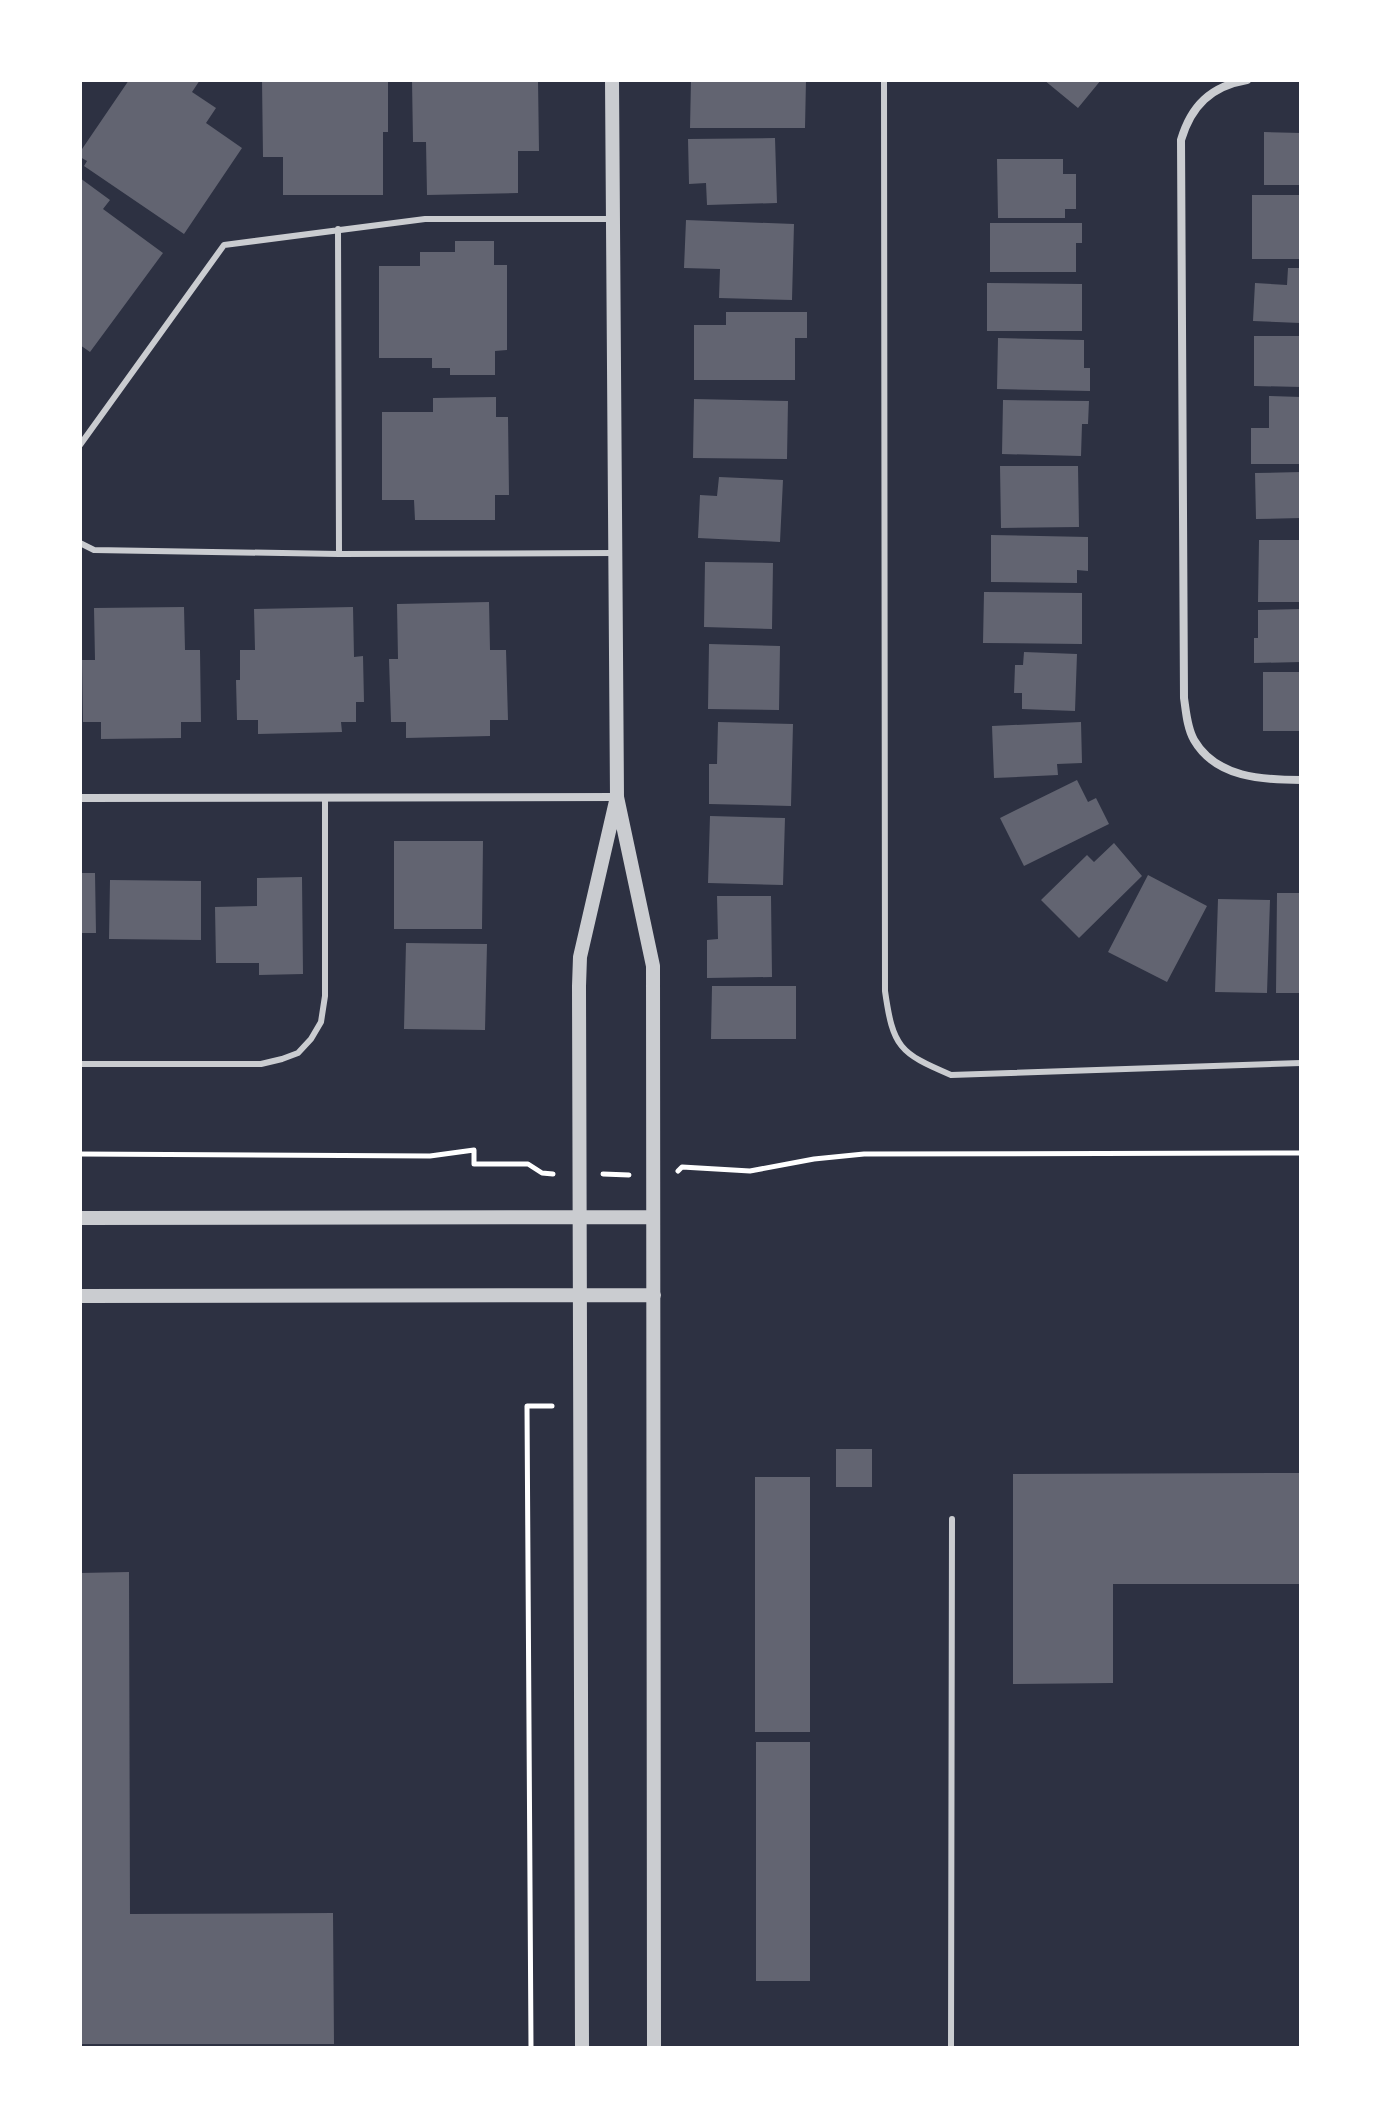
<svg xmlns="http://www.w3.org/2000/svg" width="1381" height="2128" viewBox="0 0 1381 2128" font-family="'Libre Baskerville',serif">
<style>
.building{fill:#626471}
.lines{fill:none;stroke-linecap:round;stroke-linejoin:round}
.path{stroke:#fff;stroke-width:5}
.service{stroke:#caccd0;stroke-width:6}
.minor{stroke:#caccd0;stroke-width:8}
.tertiary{stroke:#caccd0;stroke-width:14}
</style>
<rect width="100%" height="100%" fill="#2d3142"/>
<path class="building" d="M129 80H200L192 92 216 108 206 123 242 148 184 234 84 166 87 161 80 157V152Z
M262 80H388V132H383V195H283V157H263Z
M412 80H538L539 151H518V193L427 195 426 142H413Z
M691 80H806L805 128H690Z
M1044 80H1101L1078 108Z
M1264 132 1301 133V185H1264Z
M775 138 777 203 707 205 706 183 689 184 688 139Z
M997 159H1063V174H1076V209H1065V218H998Z
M80 178 110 200 103 209 163 253 90 352 80 345Z
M1252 195H1301V259H1252Z
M686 220 794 224 792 300 719 298 720 269 684 268Z
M990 223H1082V243H1076V272H990Z
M455 241H494V265H507V350L495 351V375H450V368H432V358H379V266H420V252H455Z
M1288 268H1301L1300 323 1253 321 1255 283 1287 285Z
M987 283 1082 284V331H987Z
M726 312H807V338H795V380H694V325H726Z
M1254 336H1301V387L1254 386Z
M998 338 1084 340V368H1090V391L997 389Z
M1269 396 1301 397V464H1251V428H1269Z
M496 397V417H508L509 495H495V520H415L414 500H382V412H433V398Z
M694 399 788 401 787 459 693 458Z
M1003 400 1089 401 1088 424H1082L1081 456 1002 454Z
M1000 466H1078L1079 527 1001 528Z
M1301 472V518L1256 519 1255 473Z
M719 477 783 480 780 542 698 538 700 495 717 496Z
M991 535 1088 537V571L1077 570V583L991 582Z
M1259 540H1301V602H1258Z
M705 562 773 563 772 629 704 627Z
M984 592 1082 593V644L983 643Z
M489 602 490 650H506L508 720H490V736L406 738V722H391L389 659H398L397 604Z
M184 607 185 650H200L201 722H181V738L101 739V722H83L82 660H95L94 608Z
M353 607 354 657 363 656 364 702H356V722H341L342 732 258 734V720H237L236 680H240V650H255L254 609Z
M1301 609V662L1254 663V638H1258V610Z
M709 644 780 646 779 710 708 709Z
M1024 652 1077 654 1075 711 1022 709V693H1014L1015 665H1023Z
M1263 672H1301V731H1263Z
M718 722 793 724 791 806 709 804V764H717Z
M1081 722 1082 763 1057 764 1058 775 994 778 992 726Z
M1077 780 1088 802 1096 798 1109 824 1024 866 1000 818Z
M710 816 785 818 783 885 708 883Z
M394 841H483L482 929H394Z
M1114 843 1142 876 1079 938 1041 900 1087 855 1094 862Z
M80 873H95L96 933H80Z
M1148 875 1207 906 1167 982 1108 952Z
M302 877 303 974 259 975V963H216L215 907 257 906V878Z
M110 880 201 881V940L109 939Z
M1277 893H1301V993H1276Z
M717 896H771L772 977 707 978V940L718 939Z
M1218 899 1270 900 1267 993 1215 992Z
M406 943 487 944 485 1030 404 1029Z
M712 986H796V1039H711Z
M836 1449H872V1487H836Z
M1301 1473V1584H1113V1683L1013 1684V1474Z
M755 1477H810V1732H755Z
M129 1572 130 1914 333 1913 334 2044H80V1573Z
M756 1742H810V1981H756Z"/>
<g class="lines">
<path class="path" d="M80 1154 430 1156 474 1150V1164H528L542 1173 553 1174
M678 1171 682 1167 750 1171 814 1159 864 1154 1301 1153
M603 1174 629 1175
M531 2048 527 1406H552"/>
<path class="service" d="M884 80 885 991C893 1047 899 1053 951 1075L1301 1063
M338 229 339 554
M80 445 224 245 425 219H612
M80 543 94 550 339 554 615 553
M80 1064H261L282 1059 298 1053 311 1039 321 1022 325 996V797
M951 2048 952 1519"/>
<path class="minor" d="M1247 80C1211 86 1191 106 1181 140L1184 698C1186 711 1187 728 1194 740 1216 778 1263 780 1301 780
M80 798 617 797"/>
<path class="tertiary" d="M612 80 617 797 653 966 654 2048
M80 1218 653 1217
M80 1296 654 1295
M582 2048 579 986 580 957 616 801"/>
</g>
<rect width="1381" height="2128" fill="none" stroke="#ffffff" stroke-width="164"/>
</svg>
